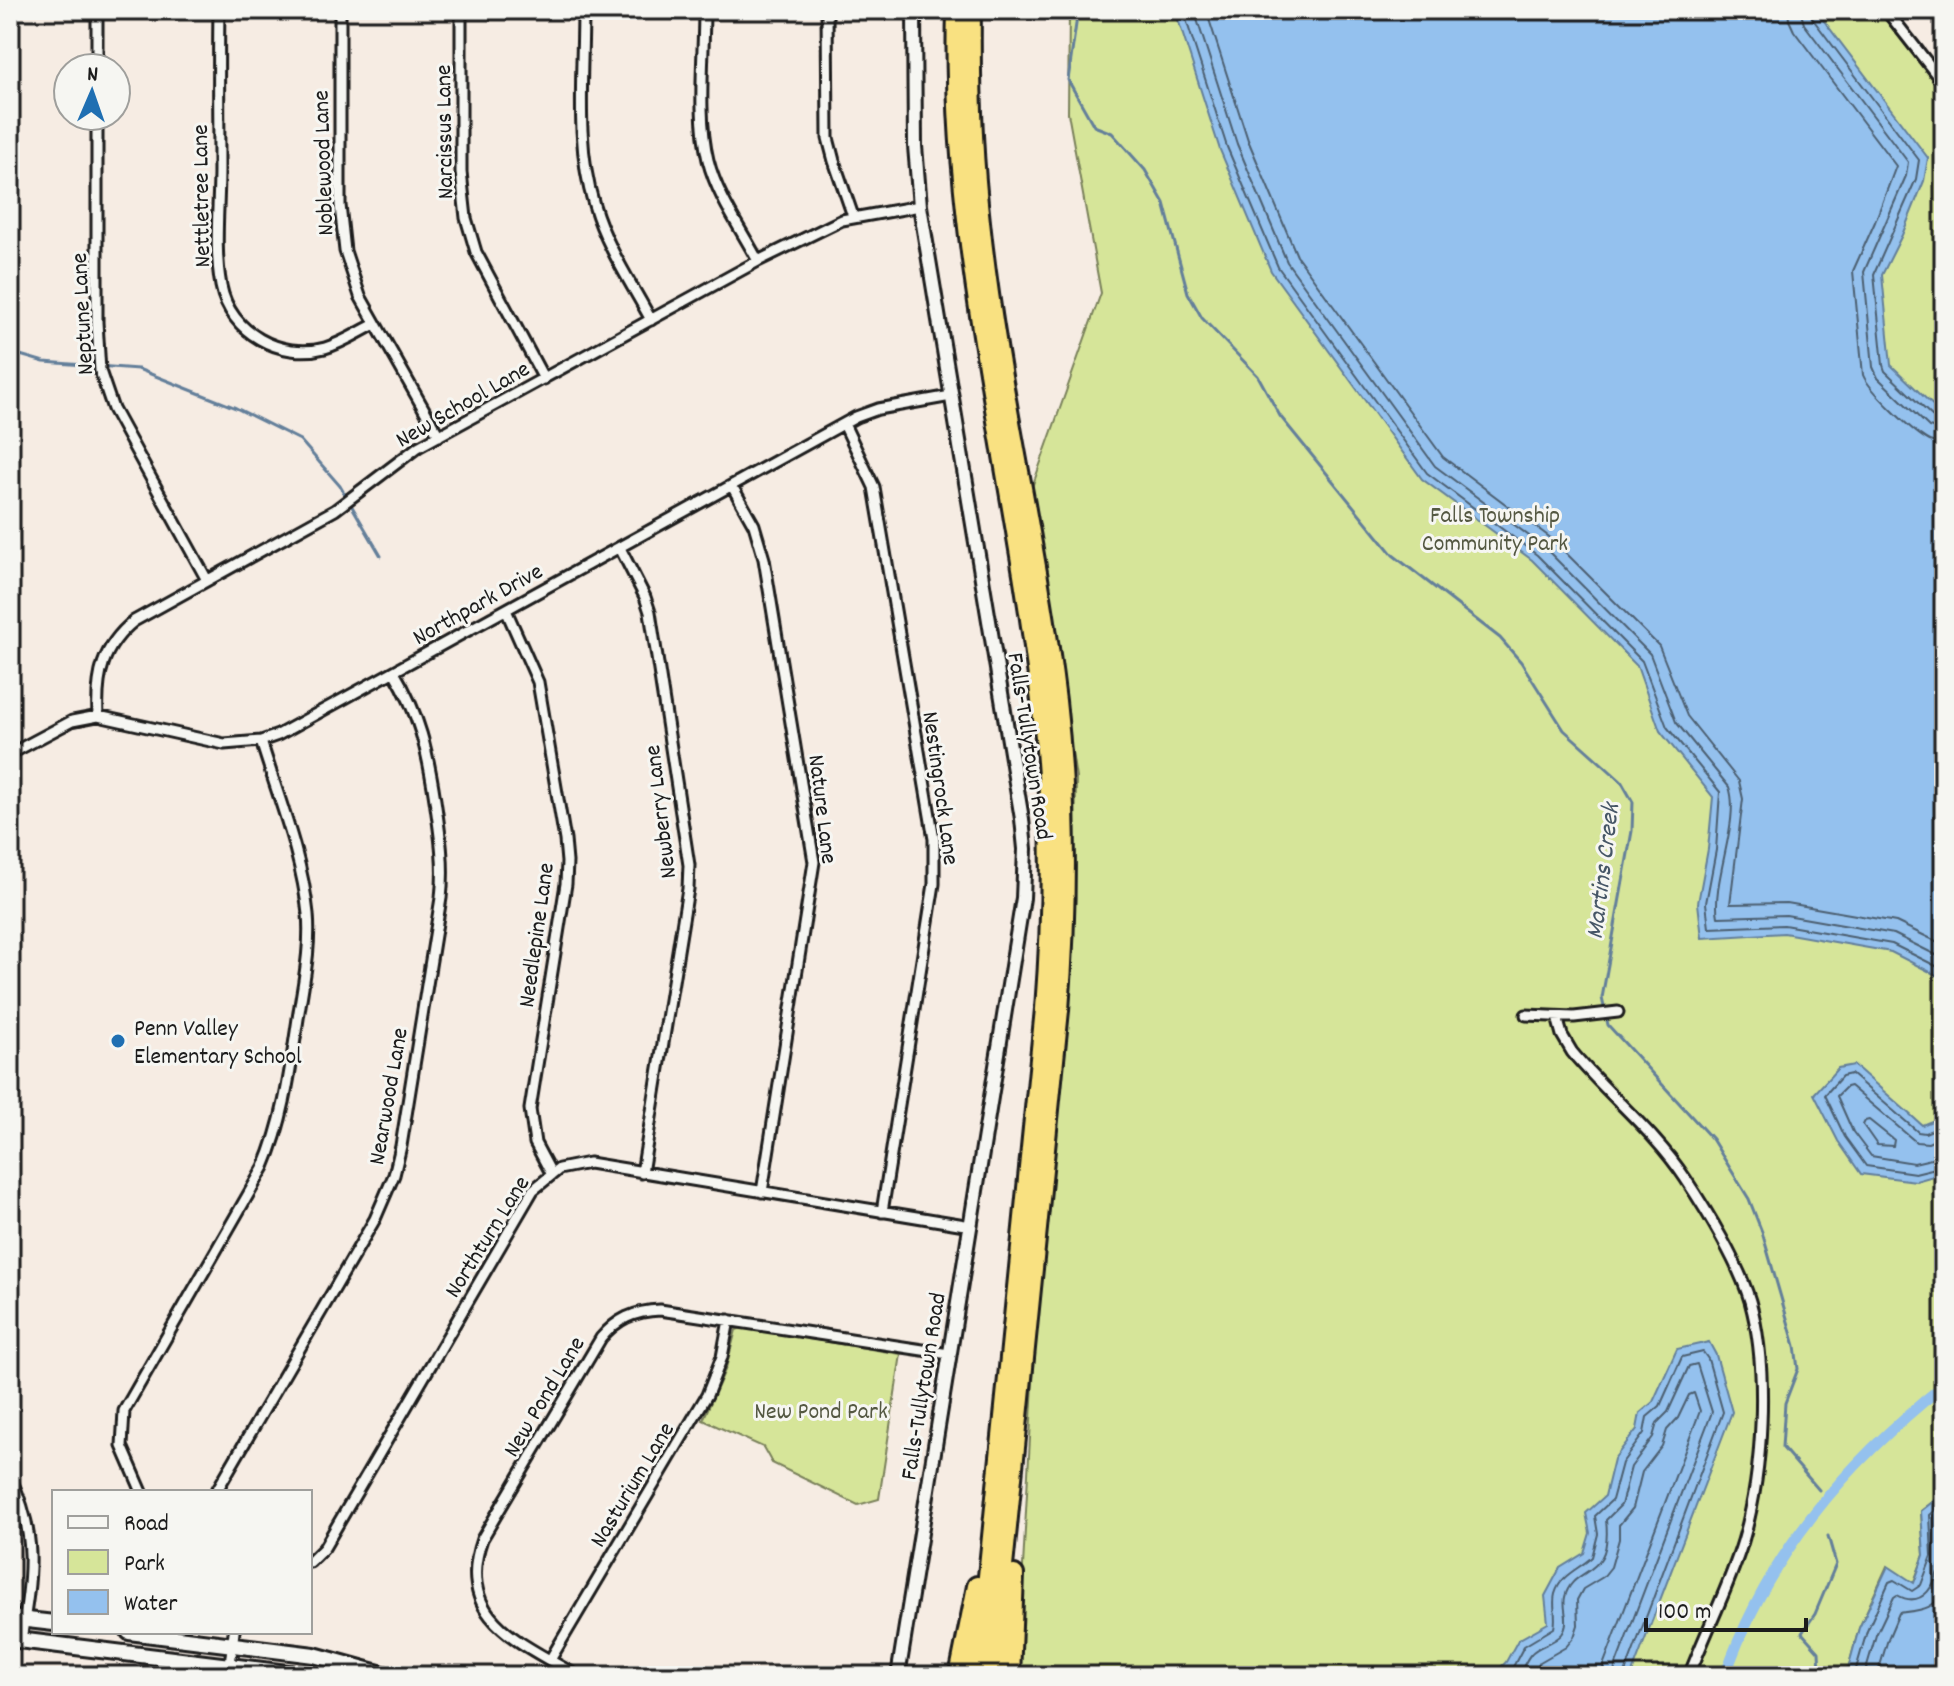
<svg xmlns="http://www.w3.org/2000/svg" width="1954" height="1686" viewBox="0 0 1954 1686" font-family="Dekko,sans-serif">
<style>
.green{fill:#d6e599;stroke:#79805a;stroke-width:2}
.water{fill:#94c1ee;stroke:#647f9a;stroke-width:2}
.lines{fill:none;stroke-linecap:round;stroke-linejoin:round}
.shore{stroke:#4c5e70;stroke-width:2}
.stream{stroke:#647f9a;stroke-width:3}
.canal{stroke:#94c1ee;stroke-width:11}
.minor-casing{stroke:#1c1c1c;stroke-width:15}
.tertiary-casing{stroke:#1c1c1c;stroke-width:18}
.secondary-casing{stroke:#1c1c1c;stroke-width:20}
.motorway-casing{stroke:#1c1c1c;stroke-width:24}
.minor{stroke:#f6f6f2;stroke-width:9}
.tertiary{stroke:#f6f6f2;stroke-width:12}
.secondary{stroke:#f6f6f2;stroke-width:14}
.motorway{stroke:#f9e181;stroke-width:18}
.poi-dot{fill:#1f6fb2;stroke:#f6f6f2;stroke-width:3}
.labels{text-anchor:middle;stroke-width:6;stroke-linejoin:round;paint-order:stroke}
.street-label{font-size:24px;fill:#1c1c1c;stroke:#f6f6f2}
.park-label{font-size:24px;fill:#545842;stroke:#f6f6f2}
.poi-label{font-size:24px;fill:#1c1c1c;stroke:#f6f6f2;text-anchor:start}
.water-label{font-size:26px;font-style:italic;fill:#465666;stroke:#f6f6f2}
</style>
<rect width="100%" height="100%" fill="#f6ece3"/>
<filter id="ink" filterUnits="userSpaceOnUse"><feTurbulence type="fractalNoise" baseFrequency=".0125" numOctaves="2"/><feDisplacementMap in="SourceGraphic" scale="16" xChannelSelector="R" yChannelSelector="G"/><feConvolveMatrix kernelMatrix="1 2 1 2 8 2 1 2 1" color-interpolation-filters="sRGB"/></filter>
<g filter="url(#ink)">
<path class="green" d="M1069 10H1878L1944 95V1493L1921 1511 1924 1555 1913 1584 1887 1566 1859 1628 1846 1676H1017L1037 1310 1074 926 1076 778 1031 490 1101 293 1068 113Z
M742 1328 901 1354 879 1499 858 1505 772 1463 763 1447 703 1420 726 1368 736 1330Z"/>
<path class="water" d="M1175 10H1815L1821 17 1928 158 1924 181 1902 235 1882 275 1891 365 1944 416V979L1891 952 1784 933 1702 938 1698 903 1708 849 1713 797 1660 731 1637 666 1532 560 1422 479 1271 271 1220 150Z
M1854 1065 1922 1125 1944 1116V1173L1916 1181 1861 1174 1838 1141 1814 1094 1838 1068Z
M1709 1342 1716 1355 1732 1412 1631 1676H1492L1506 1662 1518 1640 1548 1623 1545 1596 1560 1568 1584 1553 1590 1533 1586 1513 1605 1496 1614 1459 1637 1429 1640 1413 1653 1402 1677 1349Z
M1944 1493V1676H1846L1859 1628 1888 1566 1914 1583 1924 1555 1921 1511Z"/>
<g class="lines">
<path class="shore" d="M1183 10 1227 147 1278 267 1427 473 1537 555 1642 661 1667 727 1720 792 1716 850 1706 903 1709 928 1784 925 1892 944 1944 970
M1194 10 1237 144 1287 262 1435 466 1544 547 1650 654 1676 722 1729 787C1741 820 1711 882 1718 917L1786 915 1894 934 1944 959
M1206 10 1248 140 1297 256 1443 457 1552 539 1659 646 1687 716 1739 781 1743 799 1730 904 1787 903 1896 922 1944 945
M1788 10 1789 20 1794 31 1896 166 1875 222 1853 271 1863 375C1869 390 1911 430 1926 439 1931 443 1937 443 1944 443
M1800 10 1804 24 1908 162 1906 176 1864 272 1873 367 1878 378 1929 427 1944 431
M1810 10 1812 18 1919 160 1916 179 1874 274 1883 365 1885 371 1935 419 1944 421
M1869 1120 1894 1140 1893 1146 1877 1145 1863 1125 1865 1121Z
M1944 1125 1925 1133 1918 1132 1851 1074 1842 1076 1825 1095 1845 1137 1866 1166 1915 1173 1944 1166
M1944 1136 1928 1143 1916 1142 1850 1086 1846 1087 1837 1096 1853 1132 1871 1156 1914 1163 1944 1156
M1503 1676 1513 1667 1524 1646 1554 1628C1557 1617 1552 1604 1555 1594 1561 1574 1578 1570 1592 1557L1598 1534 1595 1516 1612 1500 1622 1463 1644 1433 1647 1417 1660 1406 1682 1357 1703 1352 1708 1359 1723 1412 1624 1676
M1518 1676C1523 1669 1525 1661 1531 1654 1538 1645 1554 1644 1562 1634 1571 1622 1562 1609 1565 1597 1573 1564 1613 1581 1606 1520L1621 1505 1631 1467 1653 1437 1657 1423 1668 1412 1689 1366 1697 1364 1712 1412 1615 1667 1614 1676
M1533 1676 1540 1662 1566 1647 1574 1637 1578 1625 1577 1600 1583 1589 1603 1577 1611 1567 1619 1539V1525L1633 1508 1642 1472 1662 1446 1667 1430 1678 1418 1689 1395 1694 1393 1700 1411 1604 1663 1602 1676
M1854 1676 1867 1631 1889 1582 1894 1580 1912 1591 1921 1585 1932 1556 1930 1515 1944 1503
M1864 1676 1876 1635 1894 1597 1897 1595C1924 1610 1937 1583 1941 1559 1944 1547 1941 1533 1940 1521L1944 1516
M1877 1676 1888 1639 1899 1613C1920 1610 1935 1611 1944 1588"/>
<path class="stream" d="M1078 10 1068 80 1094 126 1112 133 1145 170 1164 203 1188 293 1202 318 1258 376 1280 416 1393 555 1500 638 1521 662 1564 730 1621 781 1633 802 1632 831 1602 998 1608 1025 1712 1139 1749 1199 1762 1232 1795 1346 1798 1369 1785 1403 1782 1447 1819 1490
M10 352 44 362 138 369 236 408 300 440 340 486 381 556
M1810 1676 1820 1672 1819 1652 1802 1633 1815 1614 1836 1564 1828 1536"/>
<path class="canal" d="M1725 1676C1767 1555 1845 1464 1944 1385"/>
<g class="minor-casing">
<path id="minor" d="M97 10V68
M219 10C218 63 219 117 219 170 219 208 214 249 221 286 230 333 281 360 325 348 343 343 359 332 375 324
M340 10V205L345 251 360 296 439 436
M461 10V172L466 218 476 252 544 379
M583 10C583 74 575 144 594 205 606 246 631 283 651 320
M704 10C704 57 697 115 708 160 717 196 741 229 758 261
M827 10 828 138 834 161 853 216
M1886 10 1944 84
M97 116V322L100 371 113 409 207 580
M844 424 874 487 934 839V884L882 1212
M732 486 754 525 764 559 814 862 762 1192
M10 517V541
M620 548 645 597 650 612 689 865 688 889 642 1173
M506 610 538 682 565 840 567 862 566 884 530 1109 535 1143 551 1173
M98 716C96 676 102 647 134 621L335 510 418 447 758 261 842 220 920 206
M10 754 72 721 98 716 224 744 261 741 278 735 856 417 878 409 951 396
M1526 1015 1574 1017 1618 1012
M1557 1017 1562 1035 1572 1052C1607 1094 1655 1132 1685 1178 1707 1211 1739 1264 1750 1301 1769 1368 1763 1475 1743 1541 1729 1587 1706 1631 1689 1676
M10 1477C39 1536 31 1578 21 1640
M142 1492 122 1446 124 1411 264 1167C285 1118 291 1064 299 1012 304 979 311 947 308 914 302 855 278 797 261 741
M216 1492 375 1219 394 1175 401 1146 441 898C445 864 440 834 435 800 428 753 419 713 394 672
M310 1562 324 1548 533 1190 559 1169 589 1163 971 1226
M550 1660 707 1395 722 1357 729 1320
M230 1664 234 1632
M577 1676C521 1642 454 1619 482 1539L601 1338C617 1319 634 1311 660 1310L949 1354"/>
</g>
<g class="tertiary-casing">
<path id="tertiary" d="M898 1676 1023 898 1025 849 1022 819 920 206 915 146 914 10"/>
</g>
<g class="secondary-casing">
<path id="secondary" d="M10 1618 54 1623
M129 1632 314 1655 390 1676
M10 1639 312 1676"/>
</g>
<g class="motorway-casing">
<path id="motorway" d="M957 10C950 244 1014 470 1041 701 1054 803 1053 906 1045 1009L978 1676
M971 10C970 81 972 152 980 222 997 383 1037 541 1056 701 1068 804 1067 907 1059 1010L992 1676
M959 1676 977 1586
M1010 1676 1014 1575"/>
</g>
<use href="#minor" class="minor"/>
<use href="#tertiary" class="tertiary"/>
<use href="#secondary" class="secondary"/>
<use href="#motorway" class="motorway"/>
</g>
</g>
<circle class="poi-dot" cx="118" cy="1041" r="8"/>
<g class="labels">
<g class="street-label">
<text transform="translate(443 132) rotate(-91)" y="8">Narcissus Lane</text>
<text transform="translate(322 163) rotate(-92)" y="8">Noblewood Lane</text>
<text transform="translate(200 196) rotate(-91)" y="8">Nettletree Lane</text>
<text transform="translate(81 314) rotate(-93)" y="8">Neptune Lane</text>
<text transform="translate(462 403) rotate(-30)" y="8">New School Lane</text>
<text transform="translate(477 603) rotate(-29)" y="8">Northpark Drive</text>
<text transform="translate(1031 746) rotate(81)" y="8">Falls-Tullytown Road</text>
<text transform="translate(942 788) rotate(82)" y="8">Nestingrock Lane</text>
<text transform="translate(824 809) rotate(83)" y="8">Nature Lane</text>
<text transform="translate(659 812) rotate(-97)" y="8">Newberry Lane</text>
<text transform="translate(535 935) rotate(-82)" y="8">Needlepine Lane</text>
<text transform="translate(387 1096) rotate(-80)" y="8">Nearwood Lane</text>
<text transform="translate(486 1236) rotate(-58)" y="8">Northturn Lane</text>
<text transform="translate(922 1386) rotate(-81)" y="8">Falls-Tullytown Road</text>
<text transform="translate(543 1396) rotate(-59)" y="8">New Pond Lane</text>
<text transform="translate(631 1484) rotate(-59)" y="8">Nasturium Lane</text>
</g>
<g class="park-label">
<text x="1495" y="522">Falls Township<tspan x="1495" dy="28">Community Park</tspan></text>
<text x="821" y="1418">New Pond Park</text>
</g>
<g class="poi-label">
<text x="134" y="1035">Penn Valley<tspan x="134" dy="28">Elementary School</tspan></text>
</g>
<g class="water-label">
<text transform="translate(1601 871) rotate(-83)" y="9">Martins Creek</text>
</g>
</g>
<rect width="1954" height="1686" fill="none" stroke="#f6f6f2" stroke-width="40"/>
<rect x="20" y="20" width="1914" height="1646" fill="none" stroke="#1c1c1c" stroke-width="3" filter="url(#ink)"/>
<rect x="52" y="1490" width="260" height="144" fill="#f6f6f2" stroke="#9f9f9c" stroke-width="2"/>
<rect x="68" y="1516" width="40" height="12" fill="#f6f6f2" stroke="#9f9f9c" stroke-width="2"/>
<text x="124" y="1530" font-size="24" fill="#1c1c1c">Road</text>
<rect x="68" y="1550" width="40" height="24" fill="#d6e599" stroke="#9f9f9c" stroke-width="2"/>
<text x="124" y="1570" font-size="24" fill="#1c1c1c">Park</text>
<rect x="68" y="1590" width="40" height="24" fill="#94c1ee" stroke="#9f9f9c" stroke-width="2"/>
<text x="124" y="1610" font-size="24" fill="#1c1c1c">Water</text>
<g transform="translate(92 92) rotate(2)"><circle r="38" fill="#f6f6f2" stroke="#9f9f9c" stroke-width="2"/>
<path d="M0-6L14 30L0 20L-14 30Z" fill="#1f6fb2"/>
<text y="-12" font-size="22" font-weight="bold" text-anchor="middle" fill="#1c1c1c">N</text>
</g>
<path d="M1646 1618v12h160v-12" fill="none" stroke="#1c1c1c" stroke-width="4"/>
<text x="1658" y="1618" font-size="24" fill="#1c1c1c" stroke="#f6f6f2" stroke-width="6" paint-order="stroke">100 m</text>
</svg>
